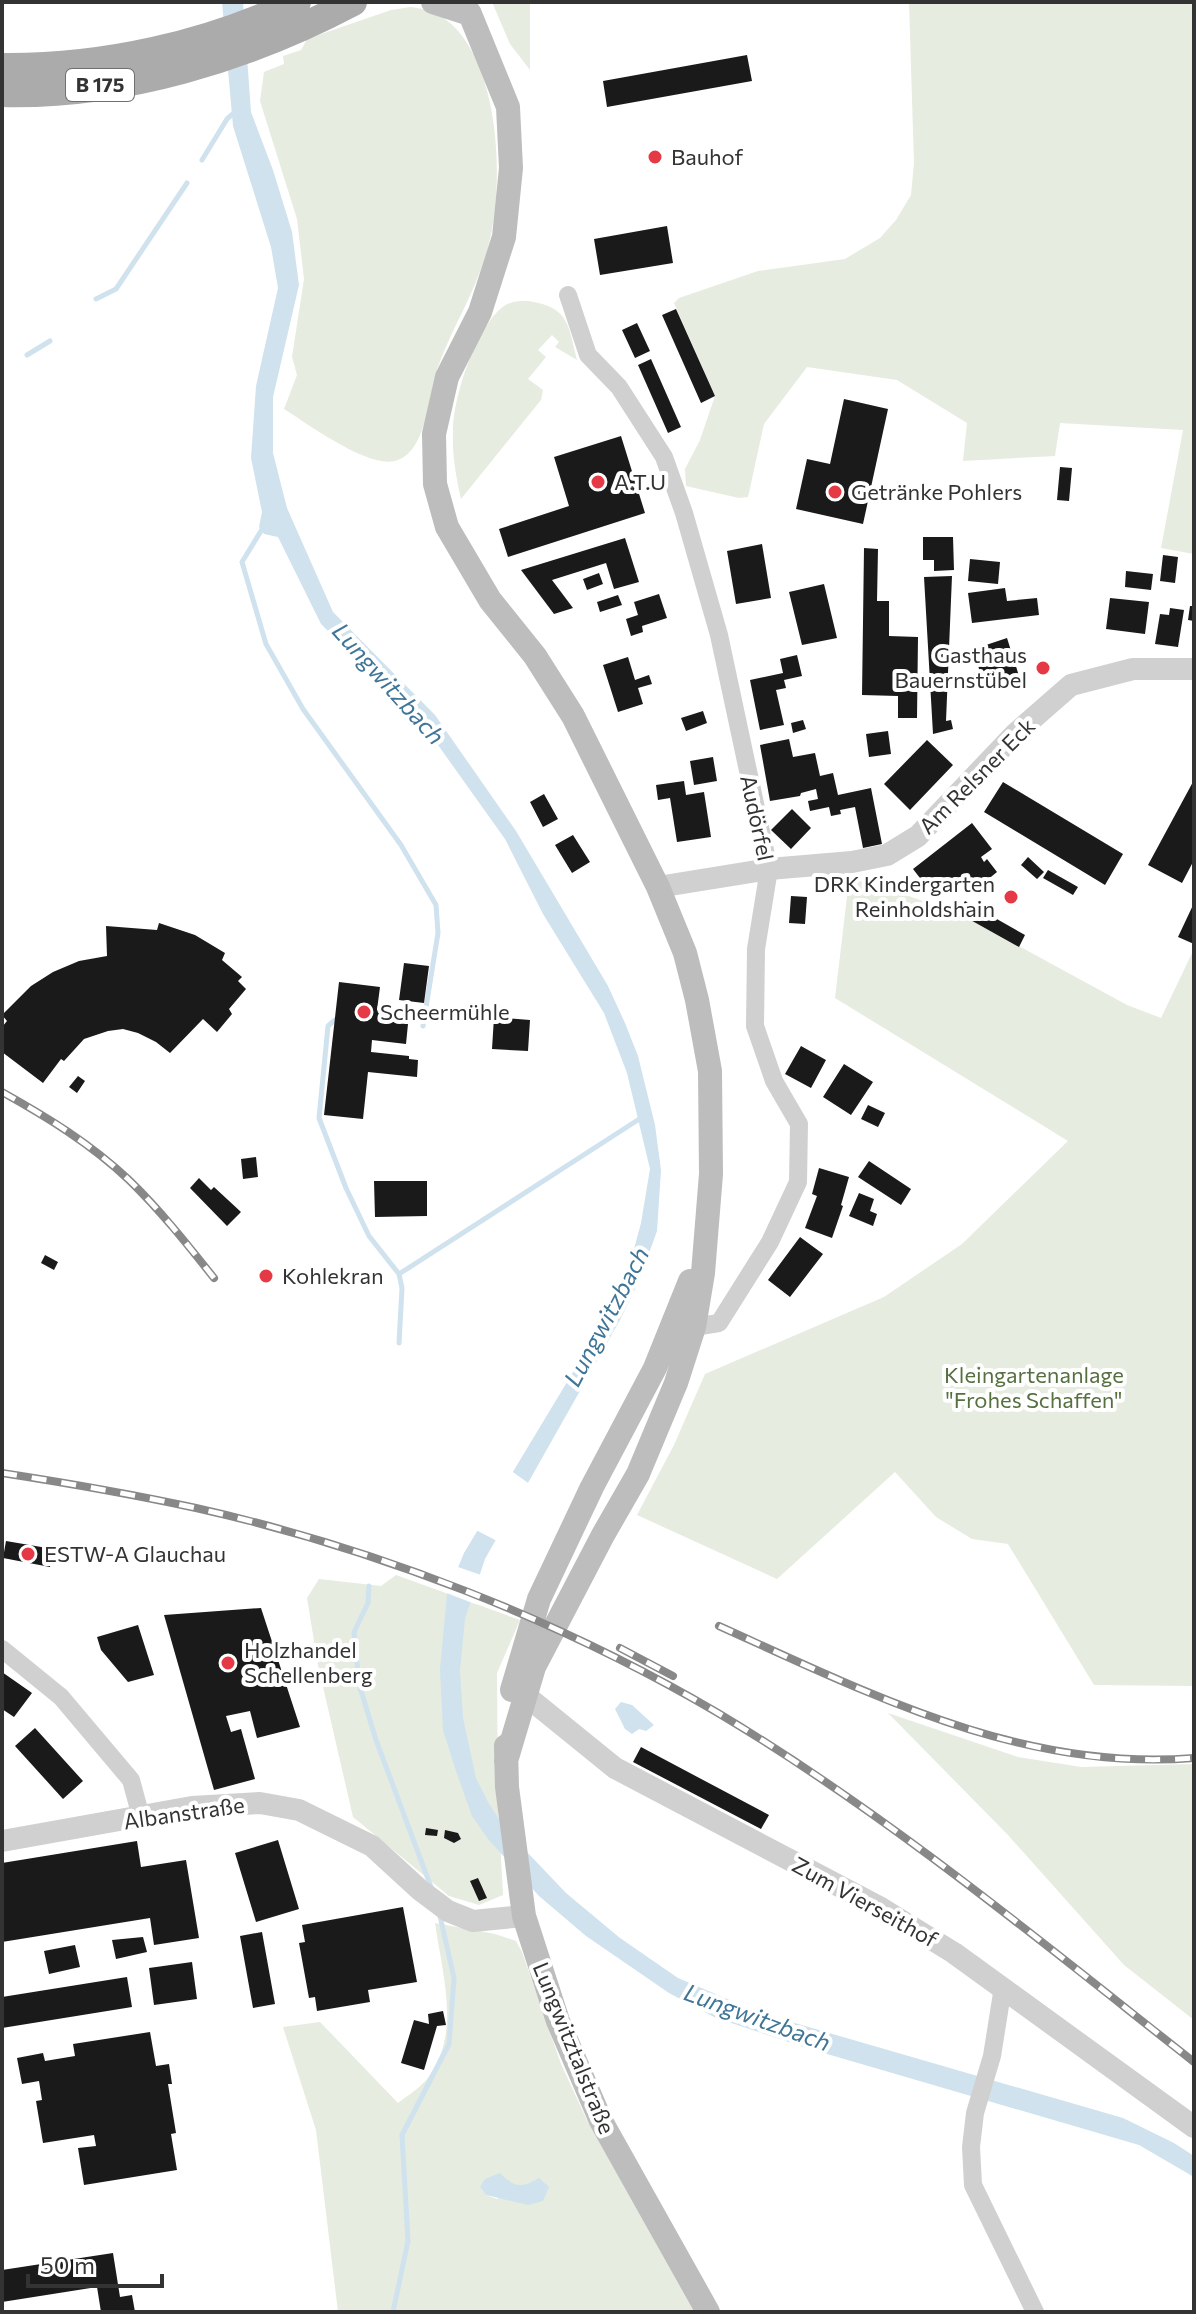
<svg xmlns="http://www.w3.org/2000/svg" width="1196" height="2314" viewBox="0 0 1196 2314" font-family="Commissioner,sans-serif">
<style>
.green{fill:#e6ecdf;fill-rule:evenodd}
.water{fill:#cfe2ee}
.pier{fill:#fff}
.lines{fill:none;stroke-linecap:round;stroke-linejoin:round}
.stream{stroke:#cfe2ee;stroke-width:5}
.building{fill:#1a1a1a}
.minor{stroke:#d0d0d0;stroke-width:18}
.tertiary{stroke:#d0d0d0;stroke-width:22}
.secondary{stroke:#bdbdbd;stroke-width:24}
.primary{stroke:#ababab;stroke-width:28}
.rail-casing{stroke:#888;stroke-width:8}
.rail{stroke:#fff;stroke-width:5;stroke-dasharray:15;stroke-linecap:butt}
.poi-dot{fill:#e63946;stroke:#fff;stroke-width:3}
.labels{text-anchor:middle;stroke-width:8;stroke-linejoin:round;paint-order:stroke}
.shield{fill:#fff;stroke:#707070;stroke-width:2}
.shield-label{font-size:20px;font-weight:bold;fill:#333}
.poi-label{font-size:22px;fill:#333;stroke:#fff;text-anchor:start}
.street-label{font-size:22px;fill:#333;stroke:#fff}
.park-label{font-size:22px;fill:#56703f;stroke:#fff}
.water-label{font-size:24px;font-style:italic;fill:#3f7597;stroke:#fff}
</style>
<rect width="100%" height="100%" fill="#fff"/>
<path class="green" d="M492 2H530V70L510 44Z
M909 2H1194V554L1161 548 1183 430 1060 423 1055 456 963 461 967 423 897 380 807 367 764 424 748 497 739 498 686 486 685 469 700 440 715 396 674 303 679 298 758 271 845 259 880 238 896 220 911 195 914 163Z
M411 7C423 9 435 11 445 19 501 60 505 186 488 247 477 289 454 324 439 364 428 392 428 449 398 460 371 471 308 424 284 409L297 375 292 357 304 279 297 219 260 101 264 72 284 64 283 56 301 50 307 39 391 10Z
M528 301C569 307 568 324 577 360L555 347 559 342 552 335 538 350 546 357 528 379 543 390 541 400 461 499C456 476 452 455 453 431 453 398 476 326 504 306 511 301 519 301 528 301Z
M849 880 868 882 958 913 1127 1005 1161 1018 1194 949V1686L1094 1685 1008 1544 972 1539 936 1517 895 1472 777 1579 637 1515 674 1445 705 1374 884 1297 962 1244 1068 1141 835 998Z
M396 1575 520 1620 497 1673 498 1801 503 1895 479 1905 449 1896 353 1817 318 1665 307 1598 319 1579 381 1586Z
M888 1713 1018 1757 1081 1767 1194 1764V2020L1124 1965 1007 1834Z
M435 1923 495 1934 516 1941 522 1952 561 2064 586 2118 694 2312H338L316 2130 283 2027 320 2022 398 2103C407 2096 420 2088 427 2079 462 2035 442 1973 435 1923ZM512 2185 525 2186 497 2199 486 2195 480 2187Z"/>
<path class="water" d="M222 2H243L251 112 273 170 292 232 299 285 273 397V453L287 508 333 612 435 715 516 831 608 986 625 1023 638 1056 655 1125 661 1170 657 1231 639 1281 620 1320 485 1559 465 1619 460 1670 463 1718 476 1778 488 1802 506 1830 566 1893 620 1938 678 1978 760 2013 1123 2118 1174 2143 1194 2156V2177L1139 2145 810 2049 716 2018 669 1993 586 1936 539 1896 488 1839 472 1816 456 1771 443 1730 440 1669 447 1594 464 1553 608 1314 627 1275 641 1223 650 1169 627 1073 604 1013 543 914 505 839 423 724 321 624 278 537 264 534 259 527 262 512 251 458 256 386 278 288 271 247 233 126Z
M621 1702 632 1705 654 1725 646 1731 639 1729 632 1734 625 1729 615 1709Z
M500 2173C514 2187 521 2189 539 2178L549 2187 543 2201 528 2205 486 2195 480 2187 485 2179Z"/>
<path class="pier" d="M510 1470 531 1485 499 1542 474 1529Z
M455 1566 484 1576 475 1604 444 1592Z"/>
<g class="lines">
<path class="stream" d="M202 160 227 119 235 112
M96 299 116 289 187 183
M27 355 50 341
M264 526 242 562 266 644 303 709 401 845 436 905 438 933 423 1026
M335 1020 328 1026 319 1118 346 1188 369 1236 399 1274 402 1288 399 1343
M399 1274 644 1116
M369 1586 368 1603 354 1632 359 1684 376 1740 431 1887
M393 2312 408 2241 402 2135 449 2044 454 1978 440 1916"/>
</g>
<path class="building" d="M747 55 752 81 607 107 603 81Z
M667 226 673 263 600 275 594 239Z
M676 309 715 396 701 403 662 315Z
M637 323 650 351 635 358 622 330Z
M651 359 681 427 668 433 638 365Z
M844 399 888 409 863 524 796 509 807 459 830 464Z
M621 436 645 513 508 557 499 529 569 506 554 457Z
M1060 467 1072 468 1069 501 1057 500Z
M923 537H953L954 570 934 571V560H923Z
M625 538 639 582 614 589 606 563 552 580 573 608 554 614 521 570Z
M762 544 771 598 736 604 727 551Z
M864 548 878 549 877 601H889V636L918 637 917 718H898V696L862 695Z
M1163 555 1178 557 1175 583 1160 581Z
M970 559 1000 562 998 584 968 581Z
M1126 571 1153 574 1151 590 1125 587Z
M599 573 603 584 587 590 583 579Z
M952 576 946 721 951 720 953 729 933 734 924 577Z
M824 584 837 638 802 645 789 592Z
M1005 588 1007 601 1037 598 1039 615 972 623 968 593Z
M659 594 667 618 642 626 643 632 631 636 626 619 638 615 634 602Z
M618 595 622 605 600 612 597 602Z
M1110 598 1149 602 1145 634 1106 629Z
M1190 606H1194V621L1188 620Z
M1170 608 1184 610 1178 647 1155 644 1160 614 1169 615Z
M1007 638 1019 676 1004 680 1001 670 990 674 989 670 980 672 975 656 986 653 983 646Z
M797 655 802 676 784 680 786 688 776 690 784 725 760 730 750 680 783 673 780 659Z
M628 657 635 680 649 675 652 684 638 688 643 704 618 712 603 665Z
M703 711 707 723 686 731 681 718Z
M803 720 806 729 793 733 791 723Z
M888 731 891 754 869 757 866 734Z
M789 739 793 757 815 753 820 776 833 773 838 795 871 788 882 844 863 848 855 807 840 810 841 814 831 816 829 807 810 811 808 801 818 799 816 789 801 793 800 796 770 801 760 745Z
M927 740 953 765 910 810 884 784Z
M713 757 717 781 694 785 690 761Z
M1194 780V860L1182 883 1148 865Z
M684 781 686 795 704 792 711 837 677 842 670 798 658 800 656 785Z
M1003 782 1123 854 1105 885 984 812Z
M544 794 558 819 543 827 530 802Z
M792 809 811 828 791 849 771 830Z
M972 823 992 849 981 857 984 862 987 859 997 872 970 894 962 883 958 887 953 880 933 895 913 869Z
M573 835 590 862 572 873 555 845Z
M1028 857 1044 872 1037 879 1021 865Z
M1048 870 1078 887 1073 895 1043 878Z
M791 896 807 897 805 924 789 923Z
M965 901 1025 935 1019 947 958 913Z
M1194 903V944L1178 937Z
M159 923 195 935 225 953 222 960 242 977 238 981 246 989 229 1009 232 1014 217 1032 203 1019 170 1053 156 1042 138 1033 123 1029 108 1031 84 1039 64 1061 61 1059 43 1083 2 1052V1027L7 1021 2 1015 31 986 53 972 79 961 107 956 106 926 157 930Z
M404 963 429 966 424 1003 399 1000Z
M339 982 380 987 377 1010 409 1014 406 1044 372 1040 371 1052 409 1056V1059L418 1060 417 1077 368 1072 363 1119 324 1115Z
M494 1017 530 1020 528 1051 492 1049Z
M801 1046 826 1060 811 1088 785 1074Z
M844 1064 873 1082 851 1115 823 1097Z
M78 1076 85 1081 77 1093 69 1087Z
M868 1105 885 1113 878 1127 861 1119Z
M256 1157 258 1177 243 1179 241 1159Z
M869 1161 911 1189 901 1205 858 1177Z
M819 1168 849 1177 841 1205 843 1206 832 1238 805 1228 817 1196 812 1194Z
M199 1178 211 1190 214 1187 241 1212 227 1226 190 1188Z
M374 1181H427V1216L375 1217Z
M859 1193 874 1199 870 1211 877 1214 873 1226 849 1216Z
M800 1237 823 1254 790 1297 768 1280Z
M45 1255 58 1262 54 1270 41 1263Z
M6 1541 53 1549 50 1567 3 1558Z
M261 1608 300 1727 257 1738 250 1711 226 1716 231 1732 241 1729 255 1779 214 1790 164 1615Z
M138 1625 154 1675 128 1682 101 1650 97 1637Z
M2 1672 32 1693 14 1717 2 1709Z
M35 1728 83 1781 63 1799 15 1746Z
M641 1747 769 1815 761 1829 633 1762Z
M426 1828 438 1830 437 1836 425 1835Z
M445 1830 458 1833 461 1839 454 1843 444 1838Z
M278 1840 299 1909 256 1922 235 1853Z
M137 1841 141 1867 186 1860 199 1938 154 1945 150 1918 2 1942V1863Z
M478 1878 487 1898 479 1901 470 1881Z
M403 1907 417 1982 368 1990 370 2002 317 2011 315 1997 309 1998 299 1943 305 1942 302 1925Z
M262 1932 275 2004 253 2008 240 1936Z
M143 1937 147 1952 116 1959 112 1940Z
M75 1945 80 1967 49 1974 44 1951Z
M192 1962 197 1999 154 2005 149 1968Z
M127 1977 132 2007 2 2028V1997Z
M443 2011 446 2025 437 2026 424 2070 401 2063 414 2020 429 2024 428 2014Z
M150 2032 156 2066 169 2064 172 2084H168L176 2133 171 2134 177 2170 84 2185 78 2148 96 2146 94 2135 43 2143 36 2101 42 2100 39 2081 22 2084 17 2058 43 2053 45 2061 75 2056 73 2044Z
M113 2253 120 2297 132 2295 135 2312H101L97 2287 2 2302V2270Z"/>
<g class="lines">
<path class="minor" d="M568 295 588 355 619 387 664 457 684 513 719 635 769 869 756 949 755 1026 774 1081 799 1124 798 1182 770 1242 719 1323 694 1327
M2 1649 61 1697 131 1780 141 1817
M1003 1987 992 2056 975 2113 971 2147 973 2185 1035 2312"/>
<path class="tertiary" d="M658 887 769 869 852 862 887 855 918 836 1015 734 1071 685 1133 669H1194
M512 1690 525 1695 615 1768 881 1908 954 1953 1194 2127
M2 1841 192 1807 260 1803 299 1810 372 1846 420 1890 448 1911 473 1921 524 1916"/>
<path class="secondary" d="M433 2 470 14
M462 2 470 14 508 107 511 168 504 237 480 312 447 377 434 434 435 484 447 527 490 600 535 656 573 716 658 887 685 953 697 1000 710 1071 711 1174 703 1273 694 1327 676 1383 638 1474 603 1535 534 1667 506 1761
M512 1690 539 1599 592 1487 655 1368 690 1281
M506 1746 507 1787 524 1916 558 2021 601 2121 708 2312"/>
<path class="primary" d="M2 67C103 68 206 45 297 2
M2 93C123 96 247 58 353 2"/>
<g class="rail-casing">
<path id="rail" d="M2 1092C47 1117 91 1144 129 1180 160 1210 187 1244 214 1278
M2 1473C67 1483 131 1494 196 1508 375 1548 560 1620 718 1713 887 1814 1039 1940 1194 2062
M719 1626C870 1694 1023 1772 1194 1758
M620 1648 673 1676"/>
</g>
<use href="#rail" class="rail"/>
</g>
<g class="poi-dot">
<circle cx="655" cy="157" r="8"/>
<circle cx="598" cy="482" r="8"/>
<circle cx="835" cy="492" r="8"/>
<circle cx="1043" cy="668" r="8"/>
<circle cx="1011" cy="897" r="8"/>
<circle cx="364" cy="1012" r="8"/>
<circle cx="266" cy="1276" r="8"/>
<circle cx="28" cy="1554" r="8"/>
<circle cx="228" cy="1663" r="8"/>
</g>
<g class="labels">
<rect class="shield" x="66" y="69" width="68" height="32" rx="6"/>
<g class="shield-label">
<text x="100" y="92">B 175</text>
</g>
<g class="poi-label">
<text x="671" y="165">Bauhof</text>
<text x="614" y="490">A.T.U</text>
<text x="851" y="500">Getränke Pohlers</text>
<text x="1027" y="663" text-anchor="end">Gasthaus<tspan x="1027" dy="25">Bauernstübel</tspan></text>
<text x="995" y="892" text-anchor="end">DRK Kindergarten<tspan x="995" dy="25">Reinholdshain</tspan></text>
<text x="380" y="1020">Scheermühle</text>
<text x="282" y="1284">Kohlekran</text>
<text x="44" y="1562">ESTW-A Glauchau</text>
<text x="244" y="1658">Holzhandel<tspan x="244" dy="25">Schellenberg</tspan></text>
</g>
<g class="street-label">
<text transform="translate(977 776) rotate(-45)" y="8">Am Relsner Eck</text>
<text transform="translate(757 818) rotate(78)" y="8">Audörfel</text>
<text transform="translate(184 1813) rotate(-8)" y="8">Albanstraße</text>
<text transform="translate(865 1902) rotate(29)" y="8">Zum Vierseithof</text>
<text transform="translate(574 2048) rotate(68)" y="8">Lungwitztalstraße</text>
</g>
<g class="park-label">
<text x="1034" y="1383">Kleingartenanlage<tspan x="1034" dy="25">"Frohes Schaffen"</tspan></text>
</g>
<g class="water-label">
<text transform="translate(388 684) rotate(48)" y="8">Lungwitzbach</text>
<text transform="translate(607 1317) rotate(-62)" y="8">Lungwitzbach</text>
<text transform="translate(757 2018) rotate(20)" y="8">Lungwitzbach</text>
</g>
</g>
<rect width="1196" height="2314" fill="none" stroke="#333333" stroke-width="8"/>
<path d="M28 2274v12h134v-12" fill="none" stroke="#333333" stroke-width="4"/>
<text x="40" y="2274" font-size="24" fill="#333333" stroke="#ffffff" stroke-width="6" paint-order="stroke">50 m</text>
</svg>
